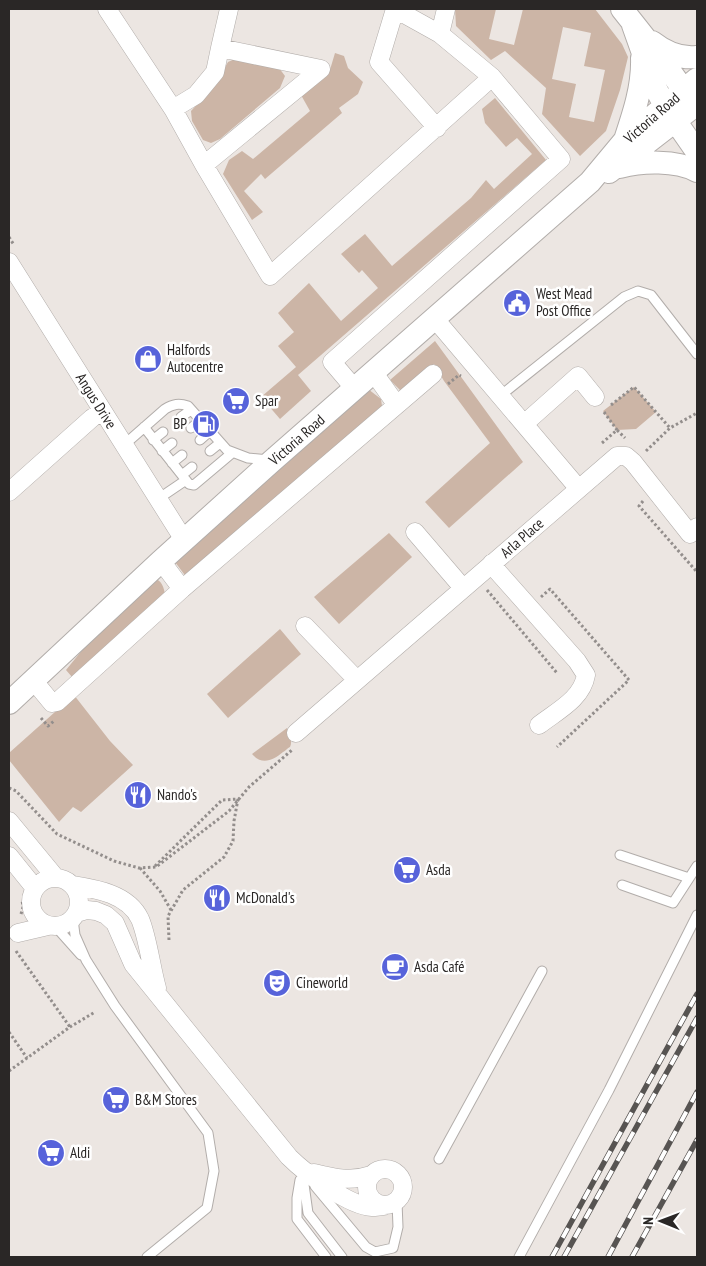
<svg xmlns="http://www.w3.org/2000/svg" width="706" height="1266" viewBox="0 0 706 1266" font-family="'PT Sans Narrow',sans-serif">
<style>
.green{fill:#ccb5a6;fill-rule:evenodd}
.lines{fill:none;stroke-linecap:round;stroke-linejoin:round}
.service-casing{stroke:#b2adaa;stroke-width:11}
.minor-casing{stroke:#b2adaa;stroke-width:19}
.tertiary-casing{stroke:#b2adaa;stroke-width:24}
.path{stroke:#938e8c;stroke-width:3;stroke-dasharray:2.5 2.5;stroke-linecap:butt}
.service{stroke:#fff;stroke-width:9}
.minor{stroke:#fff;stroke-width:18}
.tertiary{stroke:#fff;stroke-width:22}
.rail-casing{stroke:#575452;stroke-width:5.5}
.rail{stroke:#fff;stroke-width:4;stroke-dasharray:11;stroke-linecap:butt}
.labels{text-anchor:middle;stroke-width:5;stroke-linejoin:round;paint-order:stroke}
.street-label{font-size:15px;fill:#2a2726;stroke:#fff}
.poi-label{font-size:15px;fill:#2a2726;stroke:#fff;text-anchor:start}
</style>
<rect width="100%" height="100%" fill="#ece6e2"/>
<path class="green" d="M455 9H496L489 39 514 45 523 9H595L622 44 628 57 620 90 606 131 580 156 542 114 546 88 505 51 491 60 456 26ZM563 27 591 33 584 66 605 70 594 122 569 117 576 84 552 79Z
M335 53 344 56 348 68 363 82 358 94 339 108 342 113 265 179 261 174 244 191 263 212 252 220 223 174 229 160 242 151 253 159 310 111 301 95 329 73Z
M237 58 279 68 285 76 280 88 220 139 211 143 203 140 192 121 191 111 215 85 228 62Z
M495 98 546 160 298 375 311 391 280 419 261 397 296 367 278 346 294 332 278 313 309 283 341 321 378 288 362 270 359 273 341 254 365 234 392 266 471 198 486 180 494 189 532 154 517 138 506 147 485 123 482 109Z
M435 341 523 462 449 528 425 502 490 443 444 381 434 364 402 392 390 380Z
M634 387 656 412 636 429 617 430 603 411Z
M368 389 381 399 382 406 187 578 175 562Z
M389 533 412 557 339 624 314 597Z
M154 578C162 581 164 587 165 595L72 677 66 670 101 627Z
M280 629 301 654 228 718 207 694Z
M74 695 110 741 133 765 81 812 73 807 59 822 9 760V753Z
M287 728C289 734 293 741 290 747 289 747 284 752 283 752 273 761 261 765 252 754Z"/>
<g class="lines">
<g class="service-casing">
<path id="service" d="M500 396 624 297 638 291 651 295 697 354
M181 417 191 410
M144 427 189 484 194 485 232 453
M191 428 200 421
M153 440 163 432
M200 440 209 432
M124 445 165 409C173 404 179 403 188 406L227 450 248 458 269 460
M162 451 172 443
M210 451 220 443
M172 463 182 455
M182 475 192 467
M158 499 186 480
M620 855 689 878
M622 885 673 903 697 866
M73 919 75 935 86 960 115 1006 208 1133 214 1171 207 1208 147 1257
M56 927 81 955
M439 1159 542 971
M302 1170 308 1213 342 1257
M300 1180 297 1198V1219L326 1257
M315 1186 366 1247 375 1252 393 1248 398 1227 397 1202
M519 1257 609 1090 697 915"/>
</g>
<g class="minor-casing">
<path id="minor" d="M107 9 173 109 196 95 215 72 220 48 321 69 204 165
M395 9 379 62 437 128
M395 9 440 34
M220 48 229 9
M173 109 204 165 270 276 492 77
M9 262 184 540
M435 319 579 489
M374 373 396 404
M355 389 332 362 561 159 492 77 440 34 446 9
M524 424 578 376 595 397
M9 492 92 418 102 411
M415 532 463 588
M161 561 182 589
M492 563 498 572 577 661 586 675C582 699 557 711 539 725
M305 626 357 680
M33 680 52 703 57 702 182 589 433 374
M296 733 617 456H626L633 462 690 534 697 527
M9 821 56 878
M9 856 34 887
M31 902a24 24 0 1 1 48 0a24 24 0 1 1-48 0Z
M72 885C97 889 128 894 140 919 148 938 151 967 157 988
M77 913 87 910 96 911 106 915 115 923 133 964 289 1157C305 1173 349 1206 372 1207 376 1207 381 1206 384 1206
M18 933 48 926
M367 1187a18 18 0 1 1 36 0a18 18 0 1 1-36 0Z
M314 1173C334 1178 351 1182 371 1175"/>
</g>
<g class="tertiary-casing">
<path id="tertiary" d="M622 9 660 57 692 102
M633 25 655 87 665 106 697 152
M652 42C666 53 680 59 697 57
M625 140C634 113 643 86 642 58
M620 167C642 161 676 160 697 171
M609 172 697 104
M9 703 161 561 272 461 590 182 625 140 697 79"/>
</g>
<path class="path" d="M9 237 14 245
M448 384 459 375 461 376
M611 405 634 387 670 428
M604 412 617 430
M602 443 617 430 625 438
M646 451 670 428 697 413
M643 501 639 506 697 572
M487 590 557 673
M541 597 550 589 629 680 557 747
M41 718 48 726 54 721
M9 788 16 791 57 834 114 861 139 868 156 867 229 811 249 787 292 750
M155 866 222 800 238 799 234 821 233 841 224 857 183 890 168 916 169 940
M140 868 160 891 171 910
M21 914 23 907 22 900
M16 951 70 1027
M9 1032 27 1058
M9 1071 70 1027 95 1012"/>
<use href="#service" class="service"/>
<use href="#minor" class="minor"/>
<use href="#tertiary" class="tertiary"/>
<g class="rail-casing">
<path id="rail" d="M552 1257 697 994
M564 1257 697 1018
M608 1257 697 1092
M632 1257 697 1140"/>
</g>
<use href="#rail" class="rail"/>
</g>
<defs>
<g id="civic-disc" transform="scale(1.4375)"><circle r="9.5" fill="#5763da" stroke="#fff"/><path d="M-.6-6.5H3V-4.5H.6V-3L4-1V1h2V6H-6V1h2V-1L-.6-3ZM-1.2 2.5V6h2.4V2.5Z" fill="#fff"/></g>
<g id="shop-disc" transform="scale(1.4375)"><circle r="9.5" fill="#5763da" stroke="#fff"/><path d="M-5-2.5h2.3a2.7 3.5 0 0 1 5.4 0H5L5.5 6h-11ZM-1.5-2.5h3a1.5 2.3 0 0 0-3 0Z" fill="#fff"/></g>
<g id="supermarket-disc" transform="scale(1.4375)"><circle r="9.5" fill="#5763da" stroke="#fff"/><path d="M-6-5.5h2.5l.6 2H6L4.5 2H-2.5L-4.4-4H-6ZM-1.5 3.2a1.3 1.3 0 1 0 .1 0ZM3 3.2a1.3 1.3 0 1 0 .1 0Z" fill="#fff"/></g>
<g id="fuel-disc" transform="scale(1.4375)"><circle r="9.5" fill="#5763da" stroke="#fff"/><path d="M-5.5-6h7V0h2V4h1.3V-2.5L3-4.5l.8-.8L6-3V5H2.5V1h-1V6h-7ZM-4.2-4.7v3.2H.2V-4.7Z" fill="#fff"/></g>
<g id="restaurant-disc" transform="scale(1.4375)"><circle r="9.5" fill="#5763da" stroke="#fff"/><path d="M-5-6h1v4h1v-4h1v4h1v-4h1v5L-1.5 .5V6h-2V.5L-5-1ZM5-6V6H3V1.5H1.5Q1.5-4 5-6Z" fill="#fff"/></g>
<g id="cafe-disc" transform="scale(1.4375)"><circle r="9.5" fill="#5763da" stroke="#fff"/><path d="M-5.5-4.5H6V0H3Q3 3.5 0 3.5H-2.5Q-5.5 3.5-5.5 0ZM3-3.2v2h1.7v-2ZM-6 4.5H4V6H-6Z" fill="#fff"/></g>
<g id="theatre-disc" transform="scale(1.4375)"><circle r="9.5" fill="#5763da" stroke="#fff"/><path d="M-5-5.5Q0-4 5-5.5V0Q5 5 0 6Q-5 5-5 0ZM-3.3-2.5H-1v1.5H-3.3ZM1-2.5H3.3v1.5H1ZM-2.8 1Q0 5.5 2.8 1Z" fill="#fff"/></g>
</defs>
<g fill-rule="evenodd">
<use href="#civic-disc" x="517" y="303"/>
<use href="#shop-disc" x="148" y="359"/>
<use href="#supermarket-disc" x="236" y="401"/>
<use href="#fuel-disc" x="206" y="424"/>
<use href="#restaurant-disc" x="138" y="795"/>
<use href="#supermarket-disc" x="407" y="870"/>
<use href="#restaurant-disc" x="217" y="898"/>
<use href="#cafe-disc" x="395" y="967"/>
<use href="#theatre-disc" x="277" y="983"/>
<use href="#supermarket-disc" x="116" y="1100"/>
<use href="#supermarket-disc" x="51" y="1153"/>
</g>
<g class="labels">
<g class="street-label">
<text transform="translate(652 118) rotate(-41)" y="5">Victoria Road</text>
<text transform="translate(96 401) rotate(58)" y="5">Angus Drive</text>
<text transform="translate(297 440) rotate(-41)" y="5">Victoria Road</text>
<text transform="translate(522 538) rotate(-41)" y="5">Arla Place</text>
</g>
<g class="poi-label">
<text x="536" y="299">West Mead<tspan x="536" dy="17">Post Office</tspan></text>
<text x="167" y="355">Halfords<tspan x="167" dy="17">Autocentre</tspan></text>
<text x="255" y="406">Spar</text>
<text x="187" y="429" text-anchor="end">BP</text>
<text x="157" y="800">Nando's</text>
<text x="426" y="875">Asda</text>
<text x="236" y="903">McDonald's</text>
<text x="414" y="972">Asda Café</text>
<text x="296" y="988">Cineworld</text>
<text x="135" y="1105">B&amp;M Stores</text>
<text x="70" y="1158">Aldi</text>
</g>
</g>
<rect width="706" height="1266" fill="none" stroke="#2a2726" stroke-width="20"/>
<g transform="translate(661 1221) rotate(271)" stroke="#ffffff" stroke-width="4" paint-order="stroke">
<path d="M0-4L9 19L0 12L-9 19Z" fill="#2a2726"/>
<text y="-8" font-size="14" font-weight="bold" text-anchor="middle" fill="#2a2726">N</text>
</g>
</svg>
